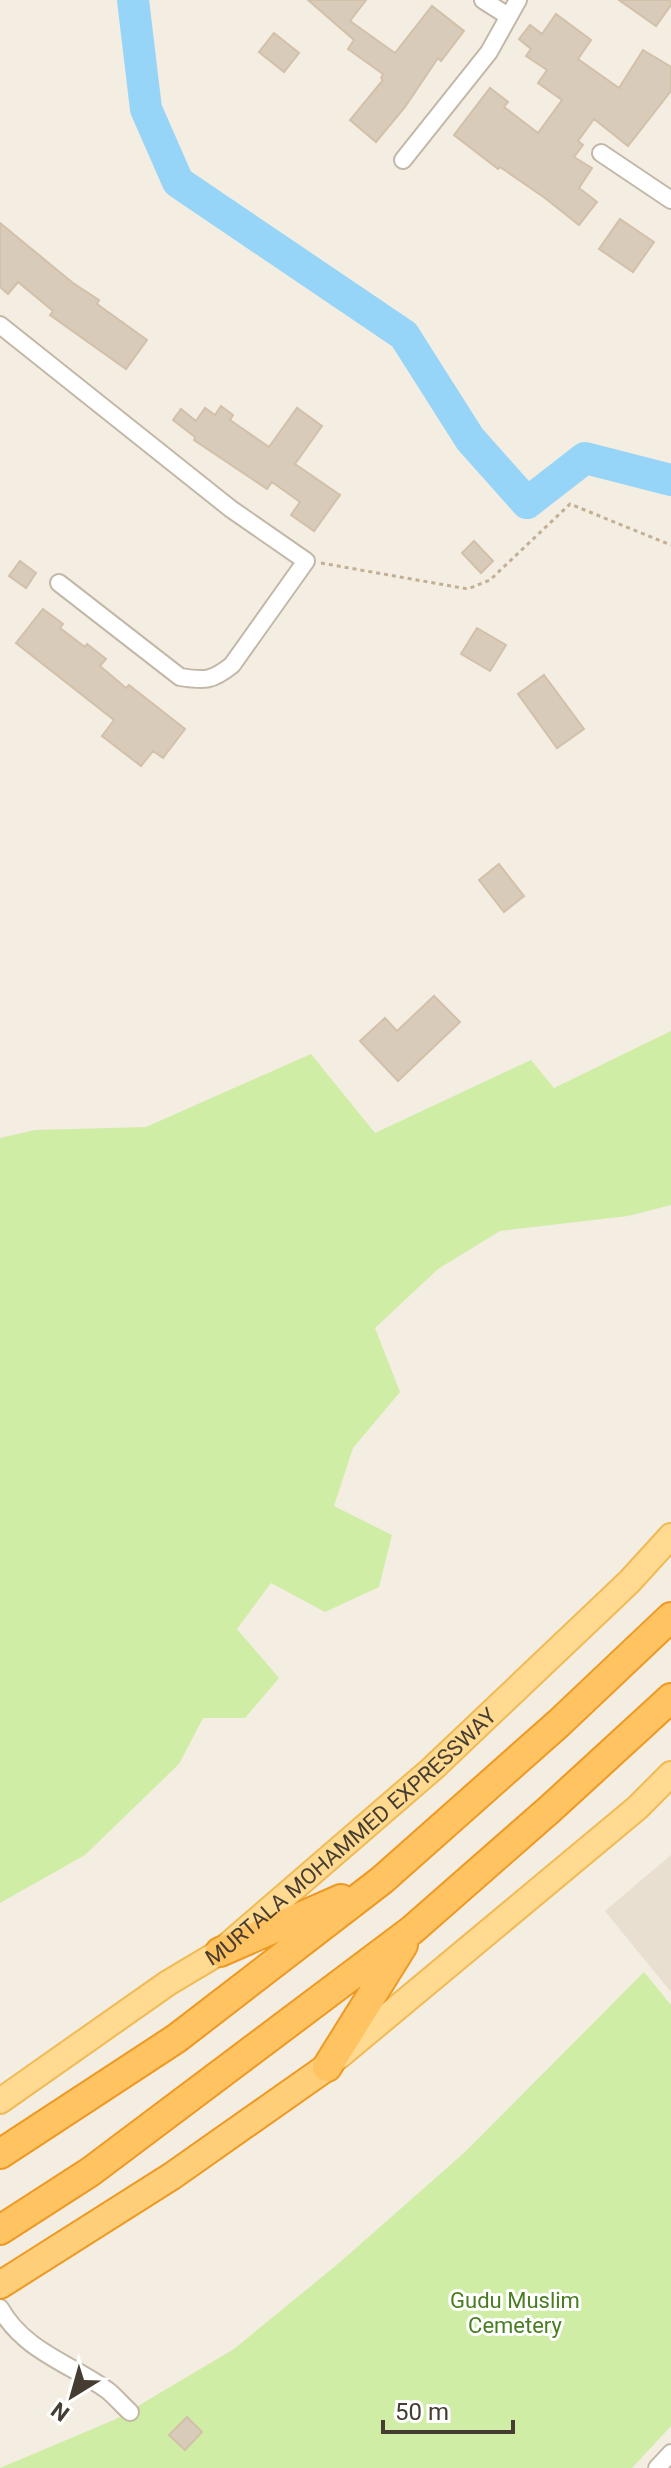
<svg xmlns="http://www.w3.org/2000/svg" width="671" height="2468" viewBox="0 0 671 2468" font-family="Roboto,sans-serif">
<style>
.residential{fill:#e8dfd0}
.green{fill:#d0eda6}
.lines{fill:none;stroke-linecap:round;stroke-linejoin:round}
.river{stroke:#97d5f8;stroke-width:32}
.building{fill:#d9cbba;stroke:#d2c0a9;stroke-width:2}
.minor-casing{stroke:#c3b8a7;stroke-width:20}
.primary-casing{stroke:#f0ba54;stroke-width:28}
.trunk-casing{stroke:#e92;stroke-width:30}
.motorway-casing{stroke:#e92;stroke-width:32}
.path{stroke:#c3b094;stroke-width:3;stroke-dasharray:4 4;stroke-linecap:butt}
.minor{stroke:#fff;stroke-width:16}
.primary{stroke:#ffda90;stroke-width:24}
.trunk{stroke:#ffce79;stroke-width:26}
.motorway{stroke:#ffc362;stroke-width:28}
.labels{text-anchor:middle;stroke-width:6;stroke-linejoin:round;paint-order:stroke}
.street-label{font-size:22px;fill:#463d32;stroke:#fff}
.park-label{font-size:22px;fill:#487d20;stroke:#fff}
</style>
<rect width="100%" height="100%" fill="#f3ede2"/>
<path class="residential" d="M671 1855V1992L605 1911Z"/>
<path class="green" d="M671 1031V1205L628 1216 500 1231 438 1269 375 1328 400 1392 353 1448 334 1506 392 1535 379 1587 325 1612 271 1583 237 1629 279 1678 245 1718H203L179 1764 85 1855 0 1903V1138L35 1130 146 1127 311 1054 375 1133 531 1060 554 1088Z
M644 1972 671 2005V2426L632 2468H0L116 2419 234 2349 339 2263 465 2152Z"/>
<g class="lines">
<path class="river" d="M133 0 146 109 178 182 404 335 470 439 527 503 585 458 671 480"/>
</g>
<path class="building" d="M308 0H366L350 21 395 53 432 6 464 31 441 61 438 58 405 107 376 142 350 120 383 80 381 78 383 74 348 49 354 40Z
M619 0H671V5L656 26Z
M556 14 591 40 578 59 619 88 643 50 671 67V91L628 146 594 119 578 141 583 145 574 157 592 168 579 188 597 202 579 225 545 198 500 167 498 169 454 135 490 88 508 102 504 107 538 133 562 100 538 83 547 70 526 56 531 49 519 39 530 25 542 34Z
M274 33 299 53 284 72 259 52Z
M620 219 654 242 633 272 599 249Z
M0 223 73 283 99 300 97 304 147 340 126 369 50 315 53 311 18 282 8 294 0 287Z
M221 406 233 415 230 420 269 447 297 408 322 426 295 464 340 495 314 531 291 515 300 502 272 482 267 489 194 440 195 437 173 420 181 409 196 421 205 408 215 415Z
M474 541 493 561 481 573 462 553Z
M20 561 36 573 26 588 9 576Z
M43 609 63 624 60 628 85 647 87 644 106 659 100 666 126 688 129 685 185 729 163 758 153 751 141 766 102 736 114 720 16 643Z
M477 628 506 645 490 671 461 654Z
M544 675 584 729 557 748 518 694Z
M499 864 524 896 504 912 479 880Z
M434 996 460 1022 398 1081 360 1041 385 1018 397 1031Z
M187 2417 202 2432 185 2450 169 2435Z"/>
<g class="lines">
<g class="minor-casing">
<path id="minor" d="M483 0 508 16
M601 153 671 200
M403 160 489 52 518 0
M0 325 231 509 306 561 232 665C212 681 205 681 180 677L59 583
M0 2308C24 2351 69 2363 107 2390 115 2396 122 2405 130 2412
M657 2468 671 2453"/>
</g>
<g class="primary-casing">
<g id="primary">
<path d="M338 2057 637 1808 671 1774"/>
<path id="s1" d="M0 2101 168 1983 220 1952 432 1769 629 1582 671 1536"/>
</g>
</g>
<g class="trunk-casing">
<path id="trunk" d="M0 2285 172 2176 327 2067"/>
</g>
<g class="motorway-casing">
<path id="motorway" d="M220 1952 341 1899
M327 2067 403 1945
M0 2154 177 2038 382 1880 559 1723 671 1617
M0 2230 90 2172 412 1930 550 1809 671 1698"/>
</g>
<path class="path" d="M321 563 468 589 490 580 570 504 671 545"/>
<use href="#minor" class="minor"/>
<use href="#primary" class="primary"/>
<use href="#trunk" class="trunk"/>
<use href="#motorway" class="motorway"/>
</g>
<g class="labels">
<g class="street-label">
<text dy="8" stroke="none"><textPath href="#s1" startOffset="440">MURTALA MOHAMMED EXPRESSWAY</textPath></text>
</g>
<g class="park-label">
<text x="515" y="2308">Gudu Muslim<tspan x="515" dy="25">Cemetery</tspan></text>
</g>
</g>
<g transform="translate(72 2396) rotate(217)" stroke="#ffffff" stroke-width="6" paint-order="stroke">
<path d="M0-6L14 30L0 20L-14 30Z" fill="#463d32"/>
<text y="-12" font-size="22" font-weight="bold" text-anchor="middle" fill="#463d32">N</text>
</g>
<path d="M383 2420v12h130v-12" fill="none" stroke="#463d32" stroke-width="4"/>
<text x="395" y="2420" font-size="24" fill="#463d32" stroke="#ffffff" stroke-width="6" paint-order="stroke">50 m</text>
</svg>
